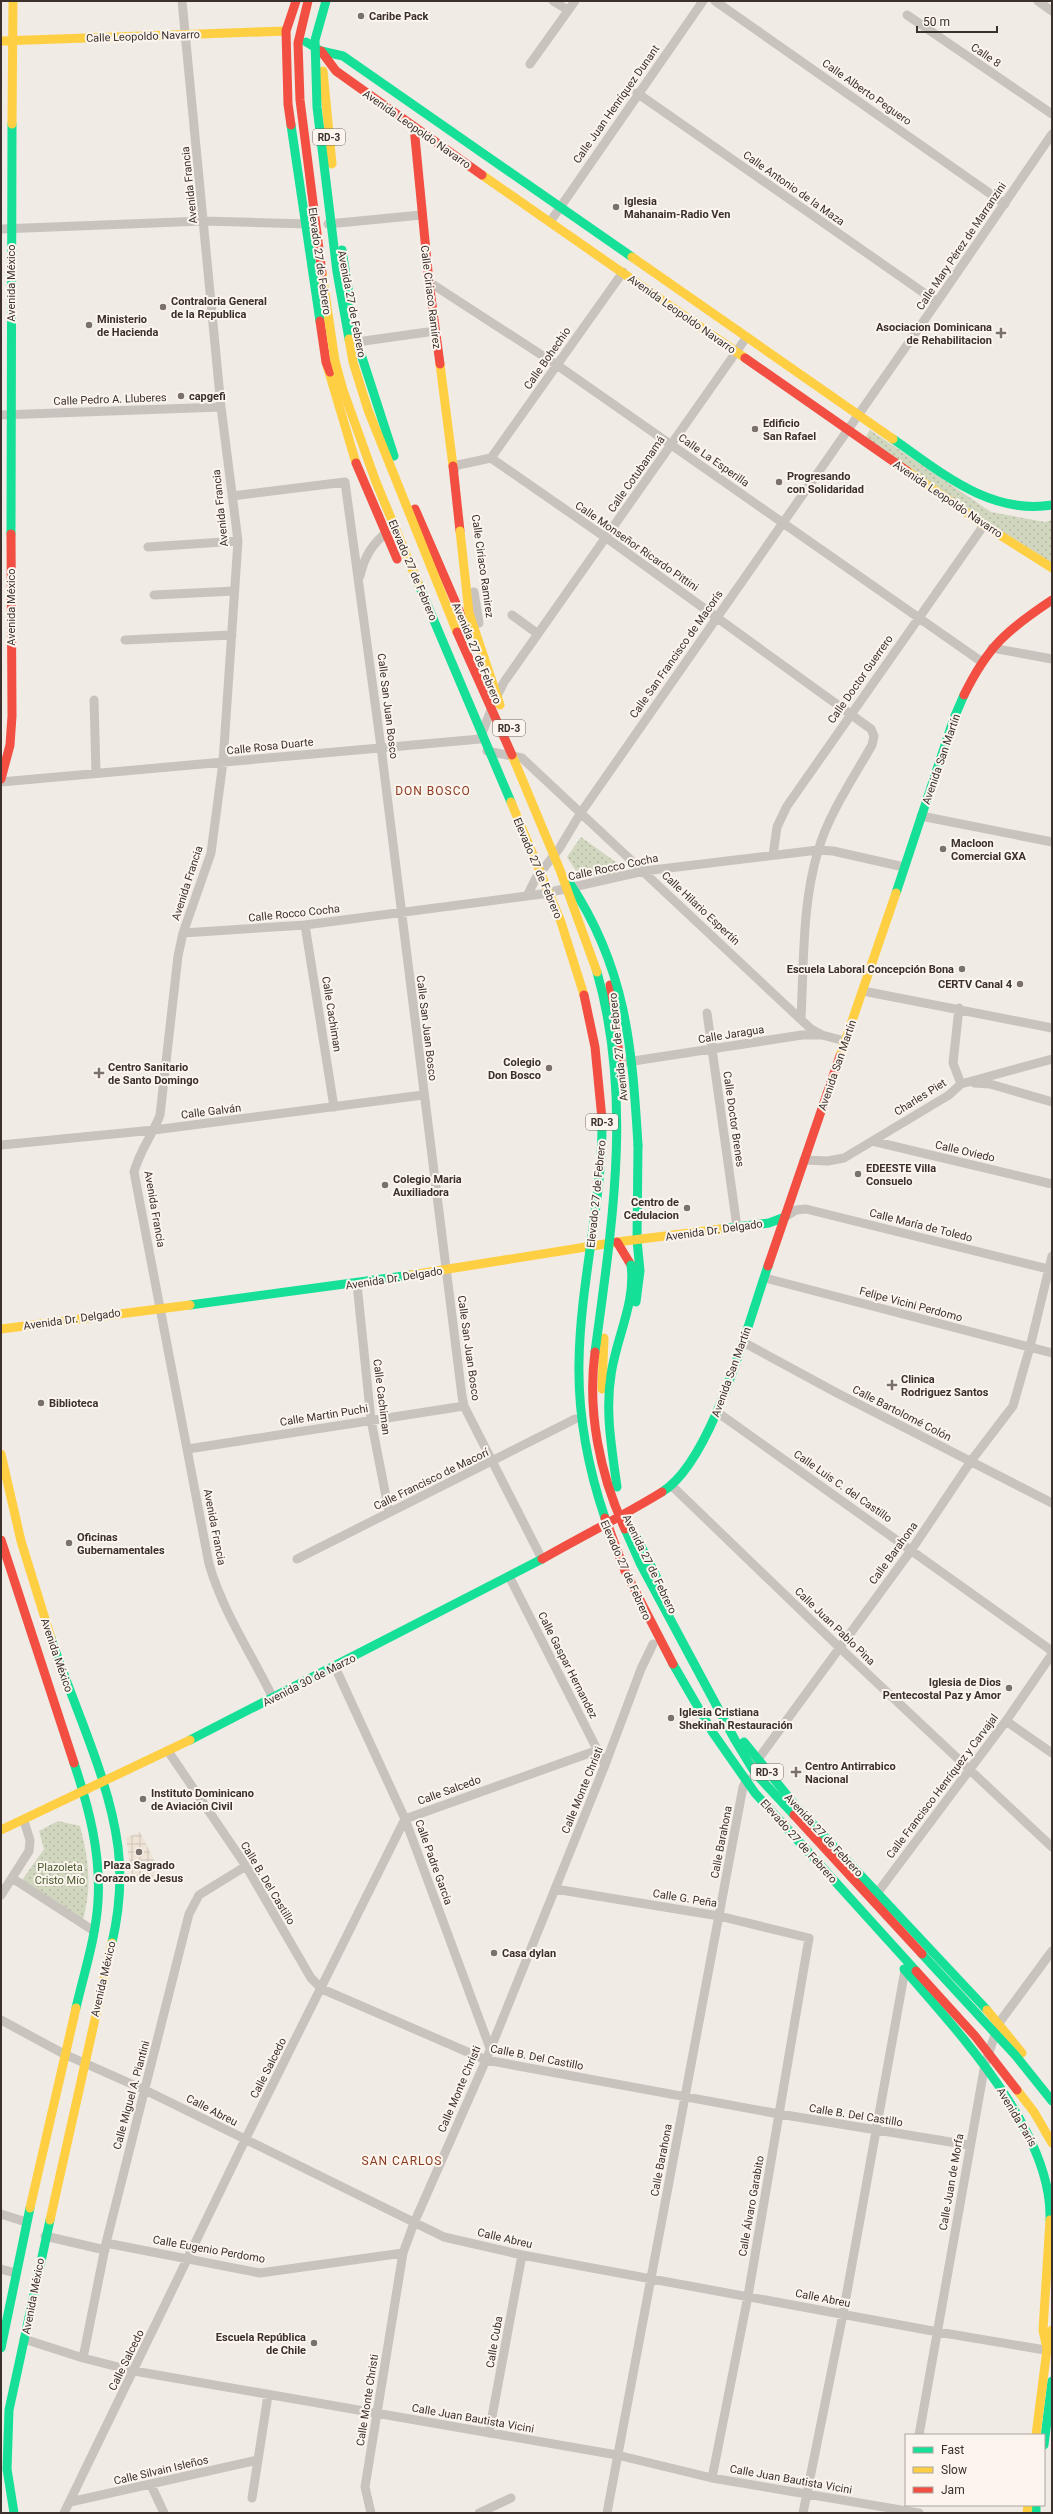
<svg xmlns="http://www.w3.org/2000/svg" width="1053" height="2514" viewBox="0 0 1053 2514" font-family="Roboto,sans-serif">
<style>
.grass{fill:url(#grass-dots)}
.plaza{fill:url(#plaza-grid)}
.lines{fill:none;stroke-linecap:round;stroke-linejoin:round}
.street{stroke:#c9c3be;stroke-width:9}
.fast{stroke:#16e098;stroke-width:9}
.slow{stroke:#ffcf43;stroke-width:9}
.jam{stroke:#f24e42;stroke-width:9}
.fast-bridge{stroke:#16e098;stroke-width:9}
.slow-bridge{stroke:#ffcf43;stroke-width:9}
.jam-bridge{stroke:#f24e42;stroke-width:9}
.poi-dot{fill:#7a716c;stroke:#fbf5ee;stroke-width:1.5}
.labels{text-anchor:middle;stroke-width:4;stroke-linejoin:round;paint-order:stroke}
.shield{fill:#fbf5ee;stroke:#756b66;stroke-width:1}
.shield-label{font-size:10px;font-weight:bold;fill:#3b302b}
.poi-label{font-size:11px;font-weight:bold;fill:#3b302b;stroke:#fbf5ee;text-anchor:start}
.street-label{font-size:11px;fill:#3b302b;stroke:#fbf5ee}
.park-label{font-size:11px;fill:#4a5a2e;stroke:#fbf5ee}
.neighbourhood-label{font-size:12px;letter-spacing:1px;fill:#8c3b22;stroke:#fbf5ee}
</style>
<defs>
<pattern id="grass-dots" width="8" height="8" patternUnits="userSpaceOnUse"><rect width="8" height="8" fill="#d1d6bf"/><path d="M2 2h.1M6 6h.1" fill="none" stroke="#b4b8a4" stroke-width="1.8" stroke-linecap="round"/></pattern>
<pattern id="plaza-grid" width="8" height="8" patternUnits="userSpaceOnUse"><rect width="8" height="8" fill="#eee3d5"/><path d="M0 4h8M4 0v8" fill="none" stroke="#cdc3b7"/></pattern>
</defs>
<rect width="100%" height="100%" fill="#f0ebe5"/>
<path class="grass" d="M870 430 991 512 1045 522 1052 520V563L862 443Z
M581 837 624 868 622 876 580 877 567 857Z
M58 1821 80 1826C89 1861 92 1885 83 1920L20 1883 44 1849 39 1831Z"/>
<path class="plaza" d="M140 1832 157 1866 153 1877H132L126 1838Z"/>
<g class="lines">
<path class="street" d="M182 1 221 407 238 541 223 762 211 853 183 933 178 956 160 1115C152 1136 140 1150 134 1172L209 1564C223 1612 251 1653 273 1698
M553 1 568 10
M715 1 1005 204
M1038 1 1052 11
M907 15 1052 114
M530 64 575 1
M637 93 937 302
M550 222 703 1
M328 224 421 215
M1 229 204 221 309 224
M429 282 557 365 982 662
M357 342 435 331
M1 415 221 407
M491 458 623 272
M455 469 453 466 491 458 615 544 871 729 874 736 872 745C854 777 828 815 818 851 802 904 804 962 801 1017
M232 496 345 482 381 747 462 1396 464 1406 542 1559
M148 547 238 541
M360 576C364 557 373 542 389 531
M474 592 479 623
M154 595 234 591
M512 615 538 634
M125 640 232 635
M992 648 1052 659
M497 696 504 682 746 338
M94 700 96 773
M487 751 522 758 811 1029 822 1035
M1 782 480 739 492 707
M921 816 1052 842
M773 855 777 827 787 806 984 525
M528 894 536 878 559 849 580 814 937 302 1052 134
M305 925 334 1107
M183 933 305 925 542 894 644 871 818 850 833 851 904 867
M863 991 1052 1028
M959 1008 953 1063 961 1084
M707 1013 737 1227
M627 1062 802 1035H822L845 1041
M974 1083 990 1084 1052 1102
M872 1141 1052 1184
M1 1145 154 1130 423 1095
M804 1160 828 1161 844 1158 949 1095 961 1084 1052 1059
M785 1217 796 1210 806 1209 1052 1270
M765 1278 1052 1353
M357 1284 371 1420 389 1512
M743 1342 837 1393 1052 1503
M717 1412 1052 1651
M188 1449 464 1406
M672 1486 840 1648 1052 1847
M297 1559 575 1419
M509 1576 605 1765
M335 1667 405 1819 490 2048
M1006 1721 1052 1753
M168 1751 246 1866 311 1978 322 1989 486 2060 779 2114 969 2145
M756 1762 912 1549 971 1461 1013 1406 1030 1347 1052 1256
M12 1878 94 1931
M555 1889 719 1916 809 1938 748 2296 712 2478
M878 1892 1006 1721 1052 1654
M1 1895 29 1851 30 1840 24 1821
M1 2020 64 2054 145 2090 444 2237 522 2255 938 2332 1051 2351
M1 2214 26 2222
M45 2236 105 2250
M106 2243 260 2273 403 2253
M1 2269 15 2273
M24 2339 83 2358 134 2371 617 2455 712 2478 919 2513
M83 2358 106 2243 189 1914 199 1895 246 1866
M489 2433 522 2255
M919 2435 985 2064 999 2023 1052 1951
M151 2485 164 2513
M252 2498 258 2460
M70 2502 258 2460 268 2395
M64 2513 245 2140 405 1819 598 1750
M371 2513 365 2487 403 2253 414 2223 486 2060 605 1765 641 1669 653 1644
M479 2513 511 2498
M607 2513 743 1787 747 1779
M803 2513 843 2314 905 1970"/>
<path class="fast" d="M306 42 321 51 343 56 632 257
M291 125 320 321
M342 250 350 301
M355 327 357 342 394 456
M893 439C941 472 989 515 1052 505
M11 534 12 124
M896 893 954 718 964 695
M721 1229 769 1223 785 1217
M637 1240 638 1145
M636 1302 640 1271 637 1240
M190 1305 411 1275
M662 1492C712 1462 748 1323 768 1266
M637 1538 659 1582
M51 1638C73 1705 109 1777 118 1847 122 1878 119 1912 112 1943
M190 1740 542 1559
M744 1742 795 1805 987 2010
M74 1763C89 1808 101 1854 98 1901 96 1937 84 1973 76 2008
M904 1969C958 2032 1053 2132 1050 2220
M1 2348 30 2208
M1044 2445 1052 2381
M1036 2505V2513
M14 2513 7 2469 9 2410 50 2220"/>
<path class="slow" d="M1 41 286 31
M323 71 332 164
M12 124 13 1
M482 175 745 358
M632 257 893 439
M326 362 356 463
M440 364 453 466
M907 471 984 525 1052 568
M840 1056 896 893
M411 1275 617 1242 721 1229
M1 1329 190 1305
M602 1389 604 1338
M1 1454 21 1541 51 1638
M1 1830 190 1740
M987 2010 1022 2053
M30 2208 76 2008
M50 2220 112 1943
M1047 2349 1052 2330
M1036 2435 1047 2349 1043 2330 1050 2220
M1027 2513 1028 2505"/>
<path class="jam" d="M321 51 336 71 482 175
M291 125 288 104 286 31 296 1
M414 127 429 282 440 364
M320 321 326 362 330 372
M745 358 907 471
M453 466 460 531
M415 509 468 631
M964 695C988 646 1007 630 1052 600
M1 779 10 745 12 716 11 534
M610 985 623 1085
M617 1242 631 1265
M768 1266 840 1056
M1 1540 74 1763
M542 1559C582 1536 623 1516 662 1492"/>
<path class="fast-bridge" d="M326 1 315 40 317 107 337 272 349 339
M418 583 511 802
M569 882C626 967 632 1046 638 1145
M602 1119C603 1201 580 1281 579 1363 578 1416 588 1468 605 1518
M595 1352C612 1225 633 1098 597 972
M617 1487C612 1450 605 1412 611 1375 616 1338 636 1303 631 1265
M625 1529 640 1563 735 1740 755 1773 794 1815
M673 1664 713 1733 755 1793 916 1971
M922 1954 1016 2056 1052 2101"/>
<path class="slow-bridge" d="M322 273 335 361 343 390 376 482 418 583
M349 339 353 362 368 410 457 632
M460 531 469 613 500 705
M512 755 560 870 597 972
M511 802 561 922 584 995
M1017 2090 1034 2112 1052 2143"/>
<path class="jam-bridge" d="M308 1 298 43 300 100 322 273
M356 463 397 559
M457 632 512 755
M584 995 595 1047 602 1119
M595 1352C587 1412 600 1475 625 1529
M605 1518 625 1571 673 1664
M794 1815 922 1954
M916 1971 975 2036 1017 2090"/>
</g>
<g class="poi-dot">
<circle cx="361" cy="16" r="4"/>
<circle cx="616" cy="207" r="4"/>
<circle cx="163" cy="307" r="4"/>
<circle cx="89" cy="325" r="4"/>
<path d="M999 327h4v4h4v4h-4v4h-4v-4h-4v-4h4z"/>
<circle cx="181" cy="396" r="4"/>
<circle cx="755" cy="429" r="4"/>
<circle cx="779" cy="482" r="4"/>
<circle cx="943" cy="849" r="4"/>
<circle cx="962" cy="969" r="4"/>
<circle cx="1020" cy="984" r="4"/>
<circle cx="549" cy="1068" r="4"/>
<path d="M97 1067h4v4h4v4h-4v4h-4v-4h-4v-4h4z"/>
<circle cx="858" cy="1174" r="4"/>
<circle cx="385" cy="1185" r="4"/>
<circle cx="687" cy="1208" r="4"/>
<path d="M890 1379h4v4h4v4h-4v4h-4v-4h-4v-4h4z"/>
<circle cx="41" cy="1403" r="4"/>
<circle cx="69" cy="1543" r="4"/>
<circle cx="1009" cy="1688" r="4"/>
<circle cx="671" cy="1718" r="4"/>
<path d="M794 1766h4v4h4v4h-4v4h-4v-4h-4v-4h4z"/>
<circle cx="143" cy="1799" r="4"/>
<circle cx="139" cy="1852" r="4"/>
<circle cx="494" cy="1953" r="4"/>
<circle cx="314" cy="2343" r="4"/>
</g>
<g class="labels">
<g class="shield">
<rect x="313" y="129" width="32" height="16" rx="3"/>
<rect x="493" y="720" width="32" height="16" rx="3"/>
<rect x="586" y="1114" width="32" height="16" rx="3"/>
<rect x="751" y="1764" width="32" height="16" rx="3"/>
</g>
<g class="shield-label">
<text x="329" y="141">RD-3</text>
<text x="509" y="732">RD-3</text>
<text x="602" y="1126">RD-3</text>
<text x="767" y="1776">RD-3</text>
</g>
<g class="poi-label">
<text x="369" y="20">Caribe Pack</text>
<text x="624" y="205">Iglesia<tspan x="624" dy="13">Mahanaim-Radio Ven</tspan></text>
<text x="171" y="305">Contraloria General<tspan x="171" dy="13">de la Republica</tspan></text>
<text x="97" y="323">Ministerio<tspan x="97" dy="13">de Hacienda</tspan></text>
<text x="992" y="331" text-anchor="end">Asociacion Dominicana<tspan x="992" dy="13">de Rehabilitacion</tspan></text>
<text x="189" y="400">capgefi</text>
<text x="763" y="427">Edificio<tspan x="763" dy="13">San Rafael</tspan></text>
<text x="787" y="480">Progresando<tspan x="787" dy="13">con Solidaridad</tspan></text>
<text x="951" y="847">Macloon<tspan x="951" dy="13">Comercial GXA</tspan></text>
<text x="954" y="973" text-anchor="end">Escuela Laboral Concepción Bona</text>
<text x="1012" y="988" text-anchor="end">CERTV Canal 4</text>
<text x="541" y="1066" text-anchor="end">Colegio<tspan x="541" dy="13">Don Bosco</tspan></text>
<text x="108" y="1071">Centro Sanitario<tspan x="108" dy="13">de Santo Domingo</tspan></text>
<text x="866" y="1172">EDEESTE Villa<tspan x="866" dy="13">Consuelo</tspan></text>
<text x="393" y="1183">Colegio Maria<tspan x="393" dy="13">Auxiliadora</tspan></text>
<text x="679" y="1206" text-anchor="end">Centro de<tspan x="679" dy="13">Cedulacion</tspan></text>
<text x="901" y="1383">Clinica<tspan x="901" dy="13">Rodriguez Santos</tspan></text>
<text x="49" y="1407">Biblioteca</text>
<text x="77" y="1541">Oficinas<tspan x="77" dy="13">Gubernamentales</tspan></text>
<text x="1001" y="1686" text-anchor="end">Iglesia de Dios<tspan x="1001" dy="13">Pentecostal Paz y Amor</tspan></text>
<text x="679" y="1716">Iglesia Cristiana<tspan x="679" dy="13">Shekinah Restauración</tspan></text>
<text x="805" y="1770">Centro Antirrabico<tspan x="805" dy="13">Nacional</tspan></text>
<text x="151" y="1797">Instituto Dominicano<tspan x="151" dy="13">de Aviación Civil</tspan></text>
<text x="139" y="1869" text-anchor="middle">Plaza Sagrado<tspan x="139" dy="13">Corazon de Jesus</tspan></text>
<text x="502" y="1957">Casa dylan</text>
<text x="306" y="2341" text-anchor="end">Escuela República<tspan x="306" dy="13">de Chile</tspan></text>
</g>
<g class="street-label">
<text transform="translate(143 36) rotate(-2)" y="4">Calle Leopoldo Navarro</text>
<text transform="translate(986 55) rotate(34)" y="4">Calle 8</text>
<text transform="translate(867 92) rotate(35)" y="4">Calle Alberto Peguero</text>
<text transform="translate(616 104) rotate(-55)" y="4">Calle Juan Henríquez Dunant</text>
<text transform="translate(417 129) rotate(35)" y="4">Avenida Leopoldo Navarro</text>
<text transform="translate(189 185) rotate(-96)" y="4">Avenida Francia</text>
<text transform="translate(794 188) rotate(35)" y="4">Calle Antonio de la Maza</text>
<text transform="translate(961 246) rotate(-56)" y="4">Calle Mary Pérez de Marranzini</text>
<text transform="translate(320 261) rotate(82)" y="4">Elevado 27 de Febrero</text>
<text transform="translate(11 283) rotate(-90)" y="4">Avenida México</text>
<text transform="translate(431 297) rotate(83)" y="4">Calle Ciriaco Ramírez</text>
<text transform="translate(352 304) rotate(79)" y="4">Avenida 27 de Febrero</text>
<text transform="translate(682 314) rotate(35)" y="4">Avenida Leopoldo Navarro</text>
<text transform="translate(547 358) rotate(-55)" y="4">Calle Bohechio</text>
<text transform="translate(110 399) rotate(-2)" y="4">Calle Pedro A. Lluberes</text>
<text transform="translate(714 460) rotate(35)" y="4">Calle La Esperilla</text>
<text transform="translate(636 474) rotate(-55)" y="4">Calle Cotubanamá</text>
<text transform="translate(948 499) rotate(34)" y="4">Avenida Leopoldo Navarro</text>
<text transform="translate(220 508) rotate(-96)" y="4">Avenida Francia</text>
<text transform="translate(637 546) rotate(35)" y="4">Calle Monseñor Ricardo Pittini</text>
<text transform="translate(483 566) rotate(82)" y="4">Calle Ciriaco Ramirez</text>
<text transform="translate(413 570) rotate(67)" y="4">Elevado 27 de Febrero</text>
<text transform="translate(11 607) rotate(-90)" y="4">Avenida México</text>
<text transform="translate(477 653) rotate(67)" y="4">Avenida 27 de Febrero</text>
<text transform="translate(676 654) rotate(-55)" y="4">Calle San Francisco de Macorís</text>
<text transform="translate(860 679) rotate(-55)" y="4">Calle Doctor Guerrero</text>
<text transform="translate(388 706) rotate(83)" y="4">Calle San Juan Bosco</text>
<text transform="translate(270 746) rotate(-6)" y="4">Calle Rosa Duarte</text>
<text transform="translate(941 759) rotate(-71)" y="4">Avenida San Martín</text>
<text transform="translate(613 867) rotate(-12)" y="4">Calle Rocco Cocha</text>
<text transform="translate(538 868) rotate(67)" y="4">Elevado 27 de Febrero</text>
<text transform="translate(187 883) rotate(-72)" y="4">Avenida Francia</text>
<text transform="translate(701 908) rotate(43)" y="4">Calle Hilario Espertín</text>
<text transform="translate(294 913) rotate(-6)" y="4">Calle Rocco Cocha</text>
<text transform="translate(332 1014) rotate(81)" y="4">Calle Cachiman</text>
<text transform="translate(427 1028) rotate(83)" y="4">Calle San Juan Bosco</text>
<text transform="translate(731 1034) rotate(-9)" y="4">Calle Jaragua</text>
<text transform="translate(618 1047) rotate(-96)" y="4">Avenida 27 de Febrero</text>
<text transform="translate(837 1065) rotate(-71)" y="4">Avenida San Martín</text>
<text transform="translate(920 1097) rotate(-32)" y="4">Charles Piet</text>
<text transform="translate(211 1111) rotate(-7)" y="4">Calle Galván</text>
<text transform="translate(734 1119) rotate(82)" y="4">Calle Doctor Brenes</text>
<text transform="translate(965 1151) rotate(13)" y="4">Calle Oviedo</text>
<text transform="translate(596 1194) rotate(-84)" y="4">Elevado 27 de Febrero</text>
<text transform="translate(155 1209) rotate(80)" y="4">Avenida Francia</text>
<text transform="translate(921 1225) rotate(14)" y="4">Calle María de Toledo</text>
<text transform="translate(714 1230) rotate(-8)" y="4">Avenida Dr. Delgado</text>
<text transform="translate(394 1278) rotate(-9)" y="4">Avenida Dr. Delgado</text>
<text transform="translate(911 1304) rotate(15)" y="4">Felipe Vicini Perdomo</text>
<text transform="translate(72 1319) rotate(-8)" y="4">Avenida Dr. Delgado</text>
<text transform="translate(469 1348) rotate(82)" y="4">Calle San Juan Bosco</text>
<text transform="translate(731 1372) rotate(-70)" y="4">Avenida San Martín</text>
<text transform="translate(382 1397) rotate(83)" y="4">Calle Cachiman</text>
<text transform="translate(902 1413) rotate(27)" y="4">Calle Bartolomé Colón</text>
<text transform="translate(324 1415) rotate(-9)" y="4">Calle Martin Puchi</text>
<text transform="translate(431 1479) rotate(-26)" y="4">Calle Francisco de Macorí</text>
<text transform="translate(843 1486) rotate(35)" y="4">Calle Luis C. del Castillo</text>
<text transform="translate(215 1527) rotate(79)" y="4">Avenida Francia</text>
<text transform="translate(893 1553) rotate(-54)" y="4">Calle Barahona</text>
<text transform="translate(650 1564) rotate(64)" y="4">Avenida 27 de Febrero</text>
<text transform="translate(626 1570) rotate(66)" y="4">Elevado 27 de Febrero</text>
<text transform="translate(835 1626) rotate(44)" y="4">Calle Juan Pablo Pina</text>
<text transform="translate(57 1655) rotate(71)" y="4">Avenida México</text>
<text transform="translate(568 1665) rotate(63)" y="4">Calle Gaspar Hernandez</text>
<text transform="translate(309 1680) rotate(-27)" y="4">Avenida 30 de Marzo</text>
<text transform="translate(942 1786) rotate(-53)" y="4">Calle Francisco Henríquez y Carvajal</text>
<text transform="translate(449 1790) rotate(-20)" y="4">Calle Salcedo</text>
<text transform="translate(582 1790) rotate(-68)" y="4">Calle Monte Christi</text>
<text transform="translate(824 1835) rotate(47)" y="4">Avenida 27 de Febrero</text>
<text transform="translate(799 1841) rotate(48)" y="4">Elevado 27 de Febrero</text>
<text transform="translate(721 1842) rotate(-79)" y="4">Calle Barahona</text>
<text transform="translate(434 1862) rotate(70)" y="4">Calle Padre Garcia</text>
<text transform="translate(268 1883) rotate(59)" y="4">Calle B. Del Castillo</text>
<text transform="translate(685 1898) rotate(9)" y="4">Calle G. Peña</text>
<text transform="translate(103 1979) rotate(-77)" y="4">Avenida México</text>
<text transform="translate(537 2057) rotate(11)" y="4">Calle B. Del Castillo</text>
<text transform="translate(268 2068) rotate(-63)" y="4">Calle Salcedo</text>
<text transform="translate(459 2089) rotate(-67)" y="4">Calle Monte Christi</text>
<text transform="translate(131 2095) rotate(-75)" y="4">Calle Miguel A. Piantini</text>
<text transform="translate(212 2110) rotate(27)" y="4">Calle Abreu</text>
<text transform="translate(856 2115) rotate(9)" y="4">Calle B. Del Castillo</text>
<text transform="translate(1017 2117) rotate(59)" y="4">Avenida París</text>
<text transform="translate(661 2160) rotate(-79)" y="4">Calle Barahona</text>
<text transform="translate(951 2182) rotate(-80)" y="4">Calle Juan de Morfa</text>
<text transform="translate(751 2206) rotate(-80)" y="4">Calle Álvaro Garabito</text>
<text transform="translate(505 2238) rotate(13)" y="4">Calle Abreu</text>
<text transform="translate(209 2249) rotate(10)" y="4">Calle Eugenio Perdomo</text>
<text transform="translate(33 2296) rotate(-79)" y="4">Avenida México</text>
<text transform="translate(823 2298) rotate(11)" y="4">Calle Abreu</text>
<text transform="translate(494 2342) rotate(-80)" y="4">Calle Cuba</text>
<text transform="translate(126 2360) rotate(-64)" y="4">Calle Salcedo</text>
<text transform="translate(367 2400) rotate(-81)" y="4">Calle Monte Christi</text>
<text transform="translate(473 2418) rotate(10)" y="4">Calle Juan Bautista Vicini</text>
<text transform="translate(161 2470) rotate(-13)" y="4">Calle Silvain Isleños</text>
<text transform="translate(791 2479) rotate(10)" y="4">Calle Juan Bautista Vicini</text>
</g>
<g class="park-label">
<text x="60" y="1871">Plazoleta<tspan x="60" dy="13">Cristo Mío</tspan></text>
</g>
<g class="neighbourhood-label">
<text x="433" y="795">DON BOSCO</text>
<text x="402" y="2165">SAN CARLOS</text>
</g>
</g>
<rect width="1053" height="2514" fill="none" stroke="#3b302b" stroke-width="4"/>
<rect x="905" y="2434" width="140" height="72" fill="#fbf5ee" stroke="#aea6a0"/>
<rect x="913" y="2447" width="20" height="6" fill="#16e098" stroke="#aea6a0"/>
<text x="941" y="2454" font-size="12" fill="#3b302b">Fast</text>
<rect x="913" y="2467" width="20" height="6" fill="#ffcf43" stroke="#aea6a0"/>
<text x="941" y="2474" font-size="12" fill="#3b302b">Slow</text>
<rect x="913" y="2487" width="20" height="6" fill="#f24e42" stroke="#aea6a0"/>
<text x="941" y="2494" font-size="12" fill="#3b302b">Jam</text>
<path d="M917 26v6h80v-6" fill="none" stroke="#3b302b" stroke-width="2"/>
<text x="923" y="26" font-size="12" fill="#3b302b" stroke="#fbf5ee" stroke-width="3" paint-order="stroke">50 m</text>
</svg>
